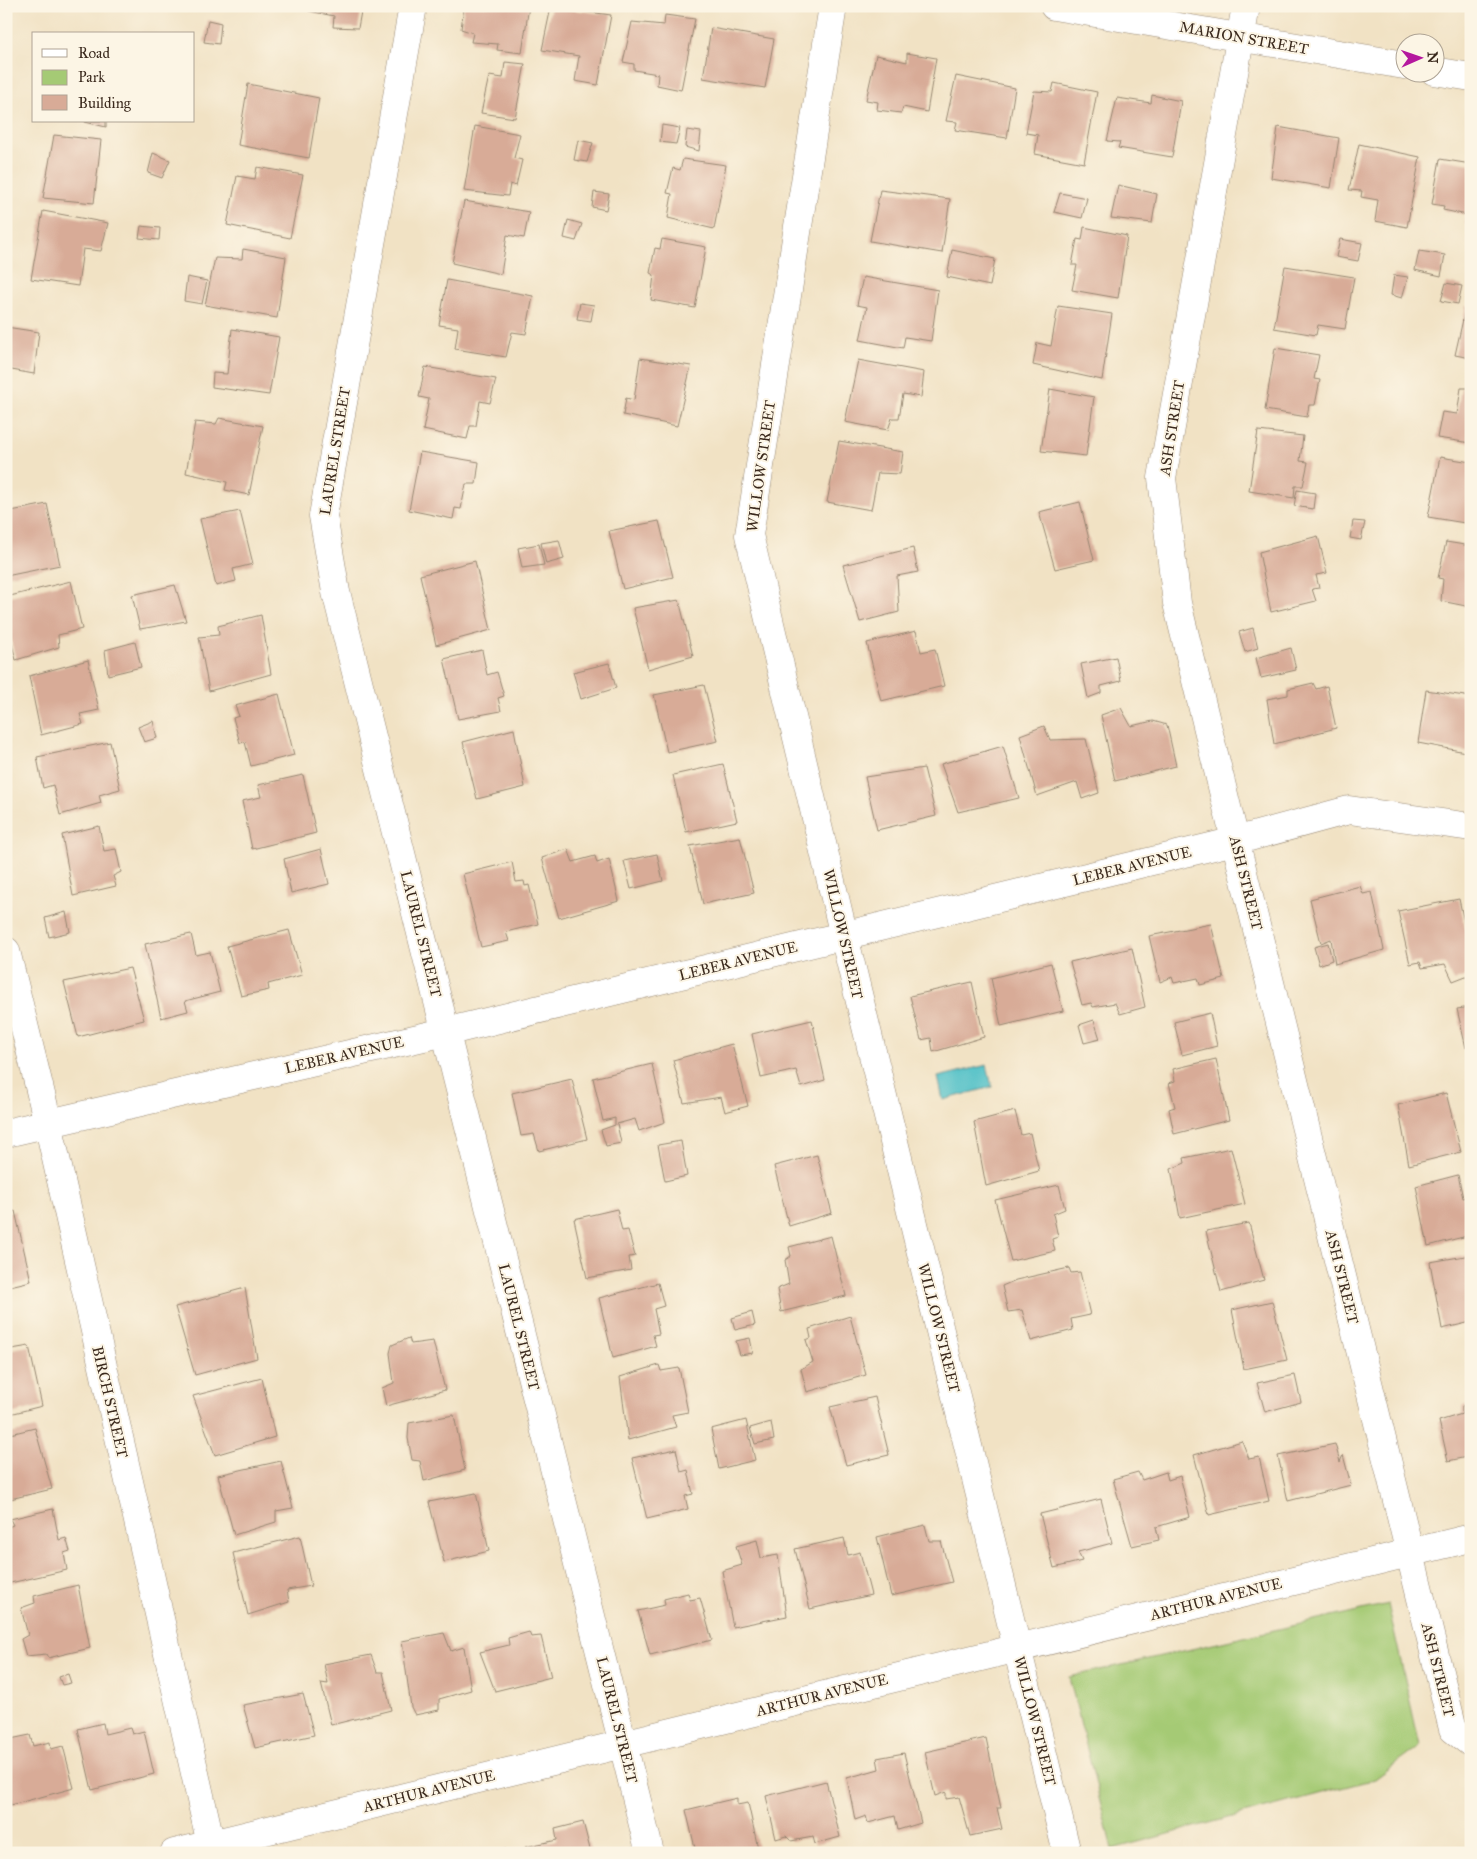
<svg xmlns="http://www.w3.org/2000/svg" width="1477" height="1859" viewBox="0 0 1477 1859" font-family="'IM FELL Great Primer',serif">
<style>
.green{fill:#a5ca75;stroke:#707a4a}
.water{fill:#53c1c8;stroke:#477673}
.building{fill:#d8ab97}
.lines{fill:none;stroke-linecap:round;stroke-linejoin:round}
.minor-casing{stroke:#968671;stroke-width:29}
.minor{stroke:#fff;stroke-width:28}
.labels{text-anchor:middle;stroke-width:4;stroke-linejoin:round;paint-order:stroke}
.street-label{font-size:15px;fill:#3b2a1e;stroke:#fcf5e5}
</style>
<rect width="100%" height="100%" fill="#fcf5e5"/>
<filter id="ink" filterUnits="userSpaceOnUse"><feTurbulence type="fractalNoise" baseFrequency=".02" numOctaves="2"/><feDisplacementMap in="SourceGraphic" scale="10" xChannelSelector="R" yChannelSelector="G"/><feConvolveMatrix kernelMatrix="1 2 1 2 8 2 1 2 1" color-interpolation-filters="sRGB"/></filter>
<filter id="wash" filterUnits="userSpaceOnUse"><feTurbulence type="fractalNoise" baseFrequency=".0096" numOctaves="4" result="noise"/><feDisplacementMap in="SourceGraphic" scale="20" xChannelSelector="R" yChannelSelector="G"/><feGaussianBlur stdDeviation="1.12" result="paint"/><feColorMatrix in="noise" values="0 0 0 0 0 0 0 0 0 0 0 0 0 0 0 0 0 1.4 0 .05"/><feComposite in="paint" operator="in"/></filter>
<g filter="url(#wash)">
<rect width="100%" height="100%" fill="#f1e2c4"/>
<path class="green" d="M1388 1604 1420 1746 1375 1779 1112 1849 1069 1677Z"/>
<path class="water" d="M987 1065 992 1087 943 1100 938 1077Z"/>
<g id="blocks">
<path class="building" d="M310 6H362L358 28 333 27 334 16 309 11Z
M464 6H529L522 53 497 50 498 44 471 42 473 33 461 29Z
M551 7 611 15 598 85 575 81 579 56 542 50Z
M665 15 695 19 681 90 657 85 658 74 634 70V64L623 62 632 22 664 25Z
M208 20 221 23 219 44 204 42Z
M711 28 774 39 765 88 703 78Z
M907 53 936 58 927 112 903 107 901 113 877 110 878 102 866 100 876 55 907 62Z
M505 62 525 64 515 118 481 113 489 76 503 78Z
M956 76 1015 88 1007 138 955 130 957 122 946 121Z
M1054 83 1097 92 1084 163 1035 154 1038 135 1026 133 1034 91 1052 92Z
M248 84 319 98 309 158 238 145Z
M1152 95 1181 101 1172 157 1118 148 1120 142 1107 141 1117 98 1151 103Z
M85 121H106V127L85 122Z
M662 125 680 128 676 144 660 142Z
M475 126 520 134 514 158 522 160 516 186 510 184 508 196 464 191Z
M1278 127 1339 138 1331 188 1271 178Z
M687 130 701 132 699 151 685 147Z
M54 135 101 140 94 203 43 198Z
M578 140 593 143 587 162 574 160Z
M1359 144 1420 157 1407 227 1375 221 1378 200 1361 197 1362 191 1349 190Z
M153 153 170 160 162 178 148 173Z
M683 159 726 165 714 229 668 218 672 194 667 193 673 168 680 170Z
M1440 159 1471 164V225L1465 224 1467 215 1443 210 1444 206 1432 204Z
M257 167 303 175 290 238 227 225 237 176 255 179Z
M1118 185 1157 194 1152 223 1111 218Z
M880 190 950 199 942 253 870 241Z
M594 192 609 194 606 210 592 207Z
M1060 193 1087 198 1082 218 1054 212Z
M464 201 529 212 524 238 507 235 501 274 452 263Z
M43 211 108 223 101 251 83 249 78 286 31 279Z
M568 220 582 224 576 241 564 238Z
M141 226 160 228 159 240 139 238Z
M1084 227 1127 236 1118 298 1072 290 1077 265H1072L1077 239 1082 240Z
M662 239 706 247 695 308 651 300 654 275 650 273 655 248 660 249Z
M1340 239 1362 243 1358 261 1336 257Z
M243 249 286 257 277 318 205 305 215 258 242 259Z
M952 250 995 259 990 286 947 277Z
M1419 251 1445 255 1441 276 1415 270Z
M1285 266 1354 277 1345 329 1318 325 1316 335 1274 328Z
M1394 275 1408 277 1402 298 1391 295Z
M187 277 207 281 202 304 184 301Z
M863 277 938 290 931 341 905 337 903 348 860 340 867 307 857 305Z
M447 280 533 296 526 334 512 332 506 357 455 349 458 328 439 325Z
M1446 283 1462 286 1458 304 1441 301Z
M580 303 594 305 591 321 577 319Z
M1058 306 1112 314 1102 380 1033 365 1037 343 1051 346Z
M1466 306H1471V358L1455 355Z
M6 327 39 332 34 374 6 369Z
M232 329 279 337 269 395 212 387 213 373 227 374Z
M1275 348 1319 355 1314 379 1320 380 1315 405H1309L1307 417 1265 410Z
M640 358 691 366 677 426 623 415 626 398 634 400Z
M858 360 924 372 921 397 903 394 899 418H892L888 430 845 422Z
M425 367 496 379 490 403 480 401 476 426H470L467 439 423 430 429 399 419 397Z
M1470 376 1471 443 1437 438 1442 412 1457 414 1461 388H1467Z
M1050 389 1094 397 1086 456 1041 451Z
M219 418 263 426 249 495 225 490 227 482 186 473 195 422 216 424Z
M1258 431 1303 436 1300 461 1308 462 1303 486H1295L1294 498 1249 491Z
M839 441 903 452 900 474 878 473 871 510 827 502Z
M420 452 479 462 476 484H466L461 509 455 508 453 519 409 510Z
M1440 457 1471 462V524L1428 517Z
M1297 490 1315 493 1313 509 1294 506Z
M1080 502 1094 560 1055 569 1039 512Z
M47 504 60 565 6 576V512Z
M240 511 253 564 233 569 236 581 216 586 200 519Z
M659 521 673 577 623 589 609 531Z
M1353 521 1365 522 1361 540 1350 538Z
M1318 536 1327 573 1316 575 1319 588 1312 589 1316 601 1271 612 1259 552Z
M559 540 564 559 546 564 541 543Z
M1446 542 1471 546V607L1441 601 1443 579 1438 578Z
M539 544 544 565 522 568 518 548Z
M913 548 918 572 897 576 899 612 860 622 843 565Z
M475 561 491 630 436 645 420 575Z
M71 581 82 629 58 635 59 647 16 660 6 621V597Z
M175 585 186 621 140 629 132 595Z
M679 600 693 656 648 669 633 608Z
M261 615 271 674 209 691 199 637 219 635 218 626Z
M1253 628 1258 648 1245 652 1239 632Z
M916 631 921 652 935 649 944 686 881 701 867 643Z
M135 642 141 667 108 675 105 650Z
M1291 648 1296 670 1261 678 1256 658Z
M482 650 487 675 497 672 504 696 498 698 501 711 458 719 444 659Z
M1116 657 1121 681 1101 686V693L1088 698 1081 664Z
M88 660 99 710 80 714 83 724 41 735 29 676Z
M609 663 616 688 581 699 573 672Z
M1313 683 1316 689 1327 686 1336 728 1274 744 1267 699 1288 695V689Z
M704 685 718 741 667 752 654 695Z
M1426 690 1471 697V753L1418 743Z
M279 694 294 755 251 766 245 742 240 743 233 718 239 716 235 706Z
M1121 708 1131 726 1153 721 1167 725 1176 766 1115 781 1101 715Z
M153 721 157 738 144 742 138 727Z
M1044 726 1050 740 1086 739 1099 793 1082 799 1077 782 1037 796 1020 735Z
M514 729 525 787 477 799 463 742Z
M110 742 120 789 99 795 101 803 60 815 53 785 43 788 37 757Z
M1003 746 1019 798 958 812 941 764Z
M723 764 737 821 686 832 673 775Z
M924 768 936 816 877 830 865 777Z
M303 775 316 833 252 849 242 801 261 797 258 785Z
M99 826 104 851 116 849 121 872 113 876 116 886 73 896 62 835Z
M740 837 754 893 703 904 690 846Z
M321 849 329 884 291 893 284 859Z
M568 849 573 862 595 856 597 863 609 859 619 901 559 918 542 858Z
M657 854 663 881 631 889 624 861Z
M512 862 516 882 524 881 525 886 529 885 538 924 506 932 509 941 481 947 463 874Z
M1360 886 1363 894 1372 892 1384 950 1335 964 1331 939 1321 943 1310 899Z
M1459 899 1471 954V974L1453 981 1445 964 1422 968 1420 962 1410 964 1398 911Z
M66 912 70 932 49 937 45 918Z
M1211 924 1224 979 1200 985 1198 978 1174 983 1172 977 1160 982 1149 936Z
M289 930 302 975 268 984 269 990 241 996 227 946Z
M191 934 196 955 210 952 220 992 185 1001 188 1011 161 1018 145 944Z
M1328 943 1332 960 1319 965 1314 947Z
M1132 948 1145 1007 1120 1014 1115 1003 1093 1007 1091 1003 1082 1005 1070 962Z
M1051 963 1063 1011 1001 1026 991 978Z
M130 968 144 1020 78 1037 64 982Z
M972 982 984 1037 933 1052 931 1038 921 1040 910 996Z
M1471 1007V1047L1466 1048 1457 1009Z
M1210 1013 1217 1046 1182 1055 1174 1022Z
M812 1020 825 1080 801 1087 796 1070 761 1078 752 1034Z
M1094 1020 1100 1039 1084 1043 1079 1025Z
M732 1044 748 1106 725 1112 721 1097 684 1103 673 1060Z
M1216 1059 1229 1120 1174 1134 1169 1109 1175 1107 1169 1083 1175 1081 1173 1069Z
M652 1064 665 1122 639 1131 635 1119 617 1124 621 1143 606 1146 601 1130 615 1125V1118L603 1121 593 1078Z
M572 1079 587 1139 539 1151 534 1134 521 1136 512 1093Z
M1446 1093 1461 1152 1409 1165 1398 1105Z
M1015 1111 1021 1135 1030 1133 1039 1171 986 1186 974 1122Z
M681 1141 687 1176 665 1181 658 1145Z
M1231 1148 1245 1204 1180 1218 1171 1169 1185 1163 1184 1158Z
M817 1155 832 1213 789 1226 774 1166Z
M1458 1175 1463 1198 1469 1197 1471 1223 1468 1224 1471 1235 1428 1246 1416 1186Z
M1059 1185 1065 1209 1053 1214 1058 1237 1052 1239 1055 1251 1011 1261 995 1200Z
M617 1209 622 1231 628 1230 635 1256 629 1257 631 1270 587 1278 574 1219Z
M15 1211 31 1281 6 1287V1213Z
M1249 1223 1264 1280 1221 1292 1206 1231Z
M831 1236 846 1296 781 1312 777 1289 789 1284 785 1260 791 1256 789 1247Z
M1471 1255V1322L1442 1329 1430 1262Z
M1069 1268 1071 1273 1080 1272 1090 1315 1071 1319 1073 1330 1031 1341 1022 1310 1008 1312 1002 1286 1016 1280Z
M658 1283 664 1306 654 1309 659 1334 653 1335 656 1346 613 1358 599 1298Z
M245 1288 257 1358 195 1375 175 1307Z
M1272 1301 1287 1360 1244 1369 1232 1310Z
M752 1312 755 1325 735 1330 732 1318Z
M850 1316 866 1375 807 1392 801 1369 813 1362 806 1340 811 1338 809 1329Z
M409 1338 411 1344 433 1341 445 1390 386 1406 382 1388 394 1383 390 1353 392 1345Z
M750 1338 753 1353 740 1355 736 1341Z
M29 1346 42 1406 6 1415V1350Z
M659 1365 661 1371 679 1368 688 1412 672 1415 676 1427 628 1440 620 1377Z
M1295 1375 1301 1402 1265 1412 1257 1383Z
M262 1378 275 1437 215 1455 193 1396Z
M875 1397 889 1455 846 1465 830 1407Z
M1471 1404V1456L1448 1461 1439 1421 1462 1414V1406Z
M454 1415 465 1470 424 1481 420 1461 412 1460 408 1438 409 1423Z
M746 1420 755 1460 719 1469 711 1429Z
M771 1422 774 1440 755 1444 750 1428Z
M35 1428 52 1489 6 1500V1435Z
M1242 1441 1249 1459 1259 1457 1269 1501 1209 1515 1194 1455Z
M1335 1444 1340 1462 1343 1455 1351 1485 1288 1501 1278 1456Z
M676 1449 681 1472 688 1470 693 1494 685 1496 688 1509 647 1519 632 1458Z
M281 1461 293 1508 276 1511V1522L234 1535 218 1475Z
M1138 1472 1142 1480 1166 1472 1168 1480 1180 1476 1190 1517 1156 1527 1159 1540 1132 1546 1113 1479Z
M476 1493 489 1551 444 1562 429 1502Z
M1101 1499 1112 1543 1078 1552 1082 1561 1054 1568 1040 1514Z
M53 1509 59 1540 66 1538 70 1551 64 1553 67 1570 6 1584V1528L13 1525 10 1519Z
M925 1525 929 1541H941L952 1582 891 1596 877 1537Z
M300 1536 311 1586 287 1590 289 1602 248 1615 233 1553Z
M844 1538 848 1555 860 1552 871 1595 810 1609 795 1549Z
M757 1540 761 1558 778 1555 787 1616 733 1627 722 1571 742 1565 736 1546Z
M78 1585 90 1648 48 1658 46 1654 26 1656 21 1639 28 1635 21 1608 35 1603 34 1596Z
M688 1593 690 1600 700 1598 712 1640 650 1655 638 1611 665 1605 664 1599Z
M529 1632 531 1637 541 1636 551 1677 495 1691 480 1652 509 1645 508 1638Z
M444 1633 451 1651 464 1647 471 1690 439 1699V1710L415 1715 411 1707 402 1641Z
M371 1655 377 1672H383L391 1710 331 1725 321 1683 328 1684 324 1664Z
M68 1674 71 1683 62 1685 59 1677Z
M303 1694 314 1735 255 1748 243 1705Z
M103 1723 105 1734 130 1728 132 1734 144 1731 154 1774 92 1790 78 1729Z
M30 1735 33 1746 50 1742 51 1749 63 1746 74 1788 11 1805 6 1783V1740Z
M986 1738 1001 1808H997L1002 1829 970 1836 959 1797 946 1799V1792L935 1796 925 1752Z
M904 1753 921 1823 898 1830 895 1816 868 1823 866 1816 855 1820 847 1778 879 1769 877 1758Z
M826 1781 840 1837 815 1844 813 1837 791 1841 786 1836 776 1839 766 1796Z
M737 1798V1805L748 1803 759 1853H708L707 1851 696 1852 686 1810Z
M583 1822 591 1853H527L525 1847 557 1840 555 1829Z
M506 1849 507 1853H492V1852Z"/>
</g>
</g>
<g filter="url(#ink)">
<use href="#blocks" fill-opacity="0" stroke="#968671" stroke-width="1"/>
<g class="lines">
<g class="minor-casing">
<path id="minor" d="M413 6 323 516 336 592 650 1853
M833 6 749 535 844 936 1067 1853
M1054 6 1404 65
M1246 6 1162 478 1177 603 1453 1729 1471 1743
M1434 71 1471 77
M6 951 48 1123 213 1853
M6 1133 445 1032 1235 841 1349 810 1471 827
M174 1853 1471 1538"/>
</g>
<use href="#minor" class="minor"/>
</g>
</g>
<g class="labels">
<g class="street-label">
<text transform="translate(1244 38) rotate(10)" y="5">MARION STREET</text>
<text transform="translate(1172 428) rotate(-81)" y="5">ASH STREET</text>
<text transform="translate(335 451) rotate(-81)" y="5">LAUREL STREET</text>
<text transform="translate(761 466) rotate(-82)" y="5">WILLOW STREET</text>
<text transform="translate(1132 866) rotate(-14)" y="5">LEBER AVENUE</text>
<text transform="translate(1246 883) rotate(76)" y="5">ASH STREET</text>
<text transform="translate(421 934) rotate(76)" y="5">LAUREL STREET</text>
<text transform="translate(843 934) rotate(77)" y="5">WILLOW STREET</text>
<text transform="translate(738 961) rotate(-14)" y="5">LEBER AVENUE</text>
<text transform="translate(344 1055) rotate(-13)" y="5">LEBER AVENUE</text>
<text transform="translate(1342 1277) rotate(76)" y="5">ASH STREET</text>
<text transform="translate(519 1327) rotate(76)" y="5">LAUREL STREET</text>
<text transform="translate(939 1328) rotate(76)" y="5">WILLOW STREET</text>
<text transform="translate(110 1402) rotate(77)" y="5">BIRCH STREET</text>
<text transform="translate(1216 1599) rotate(-14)" y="5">ARTHUR AVENUE</text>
<text transform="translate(1438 1670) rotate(76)" y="5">ASH STREET</text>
<text transform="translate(822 1695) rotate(-14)" y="5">ARTHUR AVENUE</text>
<text transform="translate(617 1720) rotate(76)" y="5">LAUREL STREET</text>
<text transform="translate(1035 1721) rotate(76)" y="5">WILLOW STREET</text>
<text transform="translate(429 1791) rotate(-14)" y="5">ARTHUR AVENUE</text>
</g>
</g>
<rect width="1477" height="1859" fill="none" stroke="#fcf5e5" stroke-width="25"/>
<rect x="32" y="32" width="162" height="90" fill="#fcf5e5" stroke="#afa495"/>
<rect x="42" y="49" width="25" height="8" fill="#ffffff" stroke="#afa495"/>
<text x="78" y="58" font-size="15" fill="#3b2a1e">Road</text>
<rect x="42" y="70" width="25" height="15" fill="#a5ca75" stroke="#afa495"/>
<text x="78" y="82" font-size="15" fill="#3b2a1e">Park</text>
<rect x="42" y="95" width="25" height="15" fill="#d8ab97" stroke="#afa495"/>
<text x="78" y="108" font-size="15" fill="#3b2a1e">Building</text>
<g transform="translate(1420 58) rotate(88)"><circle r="24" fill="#fcf5e5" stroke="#afa495"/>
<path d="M0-4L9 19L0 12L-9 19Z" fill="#b5179e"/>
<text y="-8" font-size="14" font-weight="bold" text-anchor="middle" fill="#3b2a1e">N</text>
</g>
</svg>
